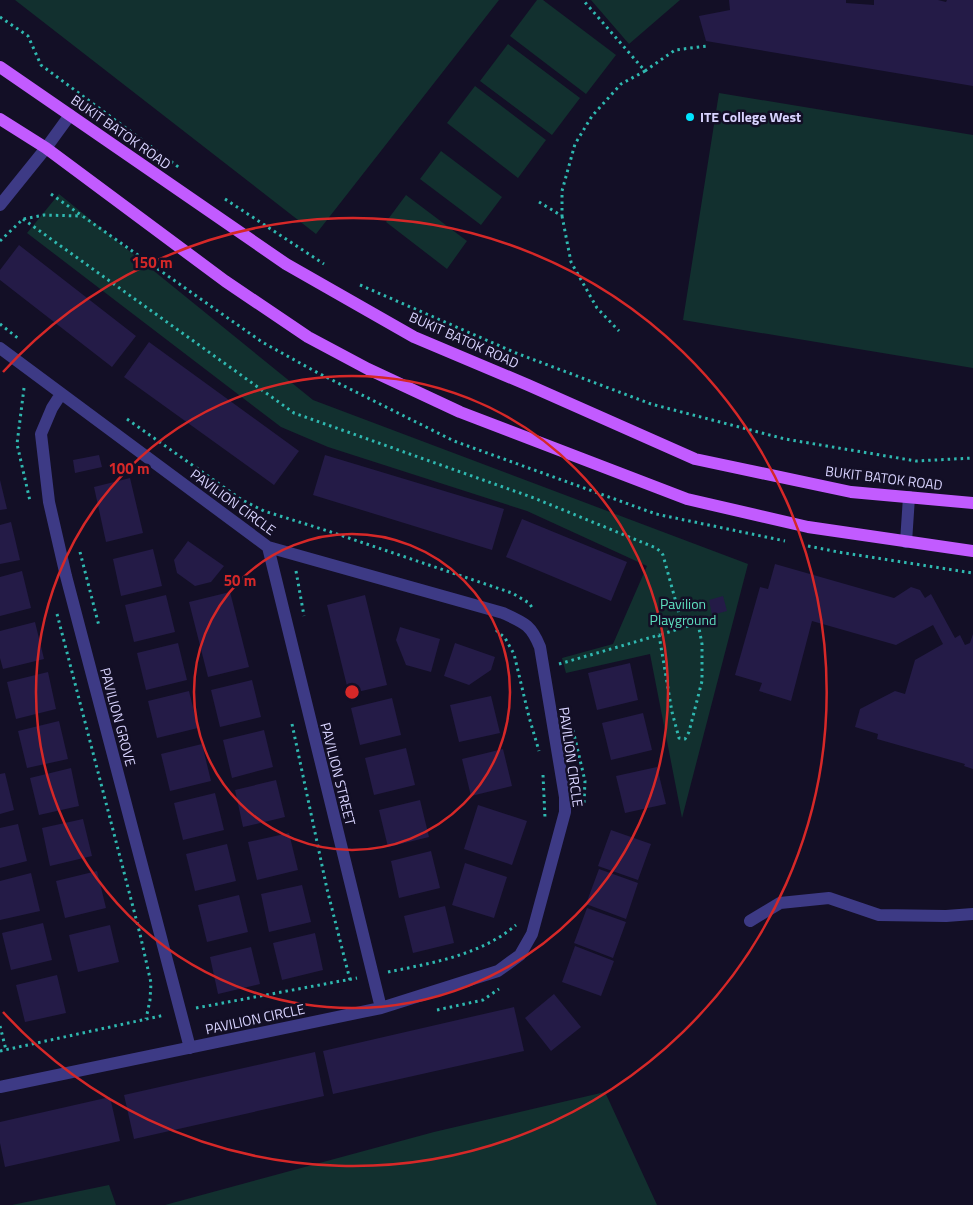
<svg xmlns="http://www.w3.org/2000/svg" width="973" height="1205" viewBox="0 0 973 1205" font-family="'Titillium Web',sans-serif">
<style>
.green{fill:#12302f}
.building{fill:#241b47}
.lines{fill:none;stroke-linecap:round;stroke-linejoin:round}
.path{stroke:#2fb8b0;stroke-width:3;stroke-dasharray:2.5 4;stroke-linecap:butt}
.service{stroke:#3d3a85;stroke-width:12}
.minor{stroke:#3d3a85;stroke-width:12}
.primary{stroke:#c25bff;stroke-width:12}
.ring{fill:none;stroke:#d62828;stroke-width:2.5}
.poi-dot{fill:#00e5ff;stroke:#130f26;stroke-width:2}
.labels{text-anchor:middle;stroke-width:5;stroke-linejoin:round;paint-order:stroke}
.poi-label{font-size:14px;font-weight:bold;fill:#d9d4ff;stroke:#130f26;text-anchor:start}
.street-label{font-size:14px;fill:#d9d4ff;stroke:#130f26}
.park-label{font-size:14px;fill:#5fe0c0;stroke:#130f26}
.centre{fill:#d62828;stroke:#130f26;stroke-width:2.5}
.ring-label{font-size:15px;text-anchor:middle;font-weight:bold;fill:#d62828;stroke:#130f26;stroke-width:5;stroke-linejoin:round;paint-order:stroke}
</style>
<rect width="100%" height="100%" fill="#130f26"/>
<path class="green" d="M15 0H499L316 234Z
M537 0H543L616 55 586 94 510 36Z
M591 0H680L629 44Z
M508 44 580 98 552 135 480 81Z
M475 86 546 140 518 178 447 123Z
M719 93 973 135V368L683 320Z
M441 151 502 197 481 225 420 179Z
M59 194 313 400 748 564 682 818 650 654 566 673 562 658 613 644 647 566 527 511 328 447 281 427 27 233Z
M406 195 467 241 447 269 386 222Z
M605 1092 657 1205H165L434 1132Z
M109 1185 116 1205H12Z"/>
<path class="building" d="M729 0H846V3L874 5V0H938L946 2 947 0H973V86L706 41 699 16 730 10Z
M19 245 136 336 112 367 0 280V270Z
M149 342 299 451 274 485 124 377Z
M99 455 102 467 75 473 73 460Z
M325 455 504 509 492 550 313 495Z
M130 478 143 533 106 542 94 487Z
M0 480 7 509 0 510Z
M522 519 627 562 611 601 506 557Z
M11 522 20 560 0 564V525Z
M188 541 224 566 211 582 195 586 177 573 174 560Z
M153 549 162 586 121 596 113 559Z
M775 564 894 598 911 587 920 590 925 598 931 594 955 638 960 635 965 645 970 643 973 634V769L964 766 965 764 877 739 878 734 855 727 860 709 895 691 905 694 915 660 943 644 933 625 896 645 812 621 791 701 759 691 762 683 735 675 760 587 768 589Z
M22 571 31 608 0 616V577Z
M230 592 249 667 208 677 189 602Z
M166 595 175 632 134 642 125 605Z
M365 595 387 685 349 694 327 605Z
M723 596 727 611 712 615 709 600Z
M35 622 44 659 3 669 0 658V631Z
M400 627 440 639 431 672 406 665 396 640Z
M178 643 187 680 146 690 137 653Z
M455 643 495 657 491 670 469 685 444 676Z
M630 663 638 700 597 710 588 673Z
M48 672 56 709 16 719 7 682Z
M252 680 261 717 220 727 211 690Z
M189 691 198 728 157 738 148 701Z
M491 696 500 733 459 742 450 705Z
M392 698 401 735 360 745 351 708Z
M643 713 652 750 611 760 602 723Z
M59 721 68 759 27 768 18 731Z
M264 730 273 767 232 778 223 740Z
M202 744 211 781 170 791 161 754Z
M406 748 415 785 374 795 365 758Z
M503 749 512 786 471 796 462 759Z
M657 767 666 804 625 813 616 776Z
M71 768 79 806 39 815 30 778Z
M5 773 14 810 0 814V774Z
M276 780 285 817 243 827 235 790Z
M215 793 224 830 183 840 174 803Z
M420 800 429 837 388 847 379 810Z
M478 805 527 821 512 865 464 849Z
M83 819 92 856 50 866 42 828Z
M18 824 27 861 0 868V828Z
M611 830 651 844 638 880 598 866Z
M289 833 298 870 257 880 248 842Z
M227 844 236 881 195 891 186 854Z
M431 851 440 888 399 898 391 861Z
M465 863 507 877 494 918 452 905Z
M599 869 638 883 626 919 586 904Z
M97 871 106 908 65 918 56 881Z
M31 873 40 911 0 920V881Z
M302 885 311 922 269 932 261 894Z
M239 895 248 932 207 942 198 905Z
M445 906 454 943 413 953 404 916Z
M587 908 626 922 613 958 574 943Z
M43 923 52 960 11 970 2 933Z
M110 925 119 962 78 972 69 935Z
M315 933 323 970 282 980 273 943Z
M575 946 614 961 601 996 562 982Z
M251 947 260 984 218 994 210 957Z
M57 975 66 1013 25 1022 16 985Z
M554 994 581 1027 551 1051 525 1018Z
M514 1007 524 1051 333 1094 323 1051Z
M315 1052 324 1096 134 1139 124 1095Z
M110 1097 120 1141 5 1167 0 1143V1122Z"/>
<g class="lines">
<path class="path" d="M0 17 28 36 41 65 181 169
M645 71 675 50 707 46
M51 194 262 342 318 373 454 441 656 514 785 541
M225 199 324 264
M539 202 562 216V191L575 144 592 116 621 84 645 71 583 0
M562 216 571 262 597 308 619 331
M23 219 294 413 534 498 656 548 661 552 663 555 683 628
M0 241 23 219 44 215 82 216
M360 285 516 353 651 404 785 439 916 461 973 458
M0 324 19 339
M24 388 17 444 30 501
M127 419 242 500 264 511 328 531 512 593 529 603 533 609
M808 546 838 552 973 573
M80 552 99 626
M296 571 304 616
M57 614 140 934 151 983 150 1000 146 1019
M496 630 505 638 514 654 529 717 539 751
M559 664 659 635 672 712 679 738 685 739 689 732 702 681V644L698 623 659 635
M292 724 327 889 350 980
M573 730 585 781 584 803
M543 775 545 818
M388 972C432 963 481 955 516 925
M196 1008 357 978
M437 1010 483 1000 499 989
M0 1026 6 1050
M0 1051 165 1015"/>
<path class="service" d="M906 542 909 497
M750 921 780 903 829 898 879 915 946 916 973 914"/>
<path class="minor" d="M0 205 46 148 70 115
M0 348 268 547 503 613C525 623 531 625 540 647L565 797V812L532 934 520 955 498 971 381 1008 0 1087
M61 394 52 408 41 434 49 502 66 576 190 1048
M268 547 381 1008"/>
<path class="primary" d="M0 67 286 264 414 337 528 385 695 459 851 492 973 503
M0 119 46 148 225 281 308 337 368 369 460 412 687 499 808 527 973 551"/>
</g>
<g class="ring">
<circle cx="352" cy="692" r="158"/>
<circle cx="352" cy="692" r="316"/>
<path d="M3 372A474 474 0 1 1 3 1012"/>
</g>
<circle class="poi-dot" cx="690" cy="117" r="5"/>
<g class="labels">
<g class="poi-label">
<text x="700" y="122">ITE College West</text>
</g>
<g class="street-label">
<text transform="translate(121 132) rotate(35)" y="5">BUKIT BATOK ROAD</text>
<text transform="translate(464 340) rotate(24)" y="5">BUKIT BATOK ROAD</text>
<text transform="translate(884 478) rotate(7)" y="5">BUKIT BATOK ROAD</text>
<text transform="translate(233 502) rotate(36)" y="5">PAVILION CIRCLE</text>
<text transform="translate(118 717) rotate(75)" y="5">PAVILION GROVE</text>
<text transform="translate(571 757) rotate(82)" y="5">PAVILION CIRCLE</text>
<text transform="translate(338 774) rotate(76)" y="5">PAVILION STREET</text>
<text transform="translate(255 1019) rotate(-12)" y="5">PAVILION CIRCLE</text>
</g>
<g class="park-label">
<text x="683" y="609">Pavilion<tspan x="683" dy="16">Playground</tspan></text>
</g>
</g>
<circle cx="352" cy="692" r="8" class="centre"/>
<g class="ring-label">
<text x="152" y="268">150 m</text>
<text x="129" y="474">100 m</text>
<text x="240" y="586">50 m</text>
</g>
</svg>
